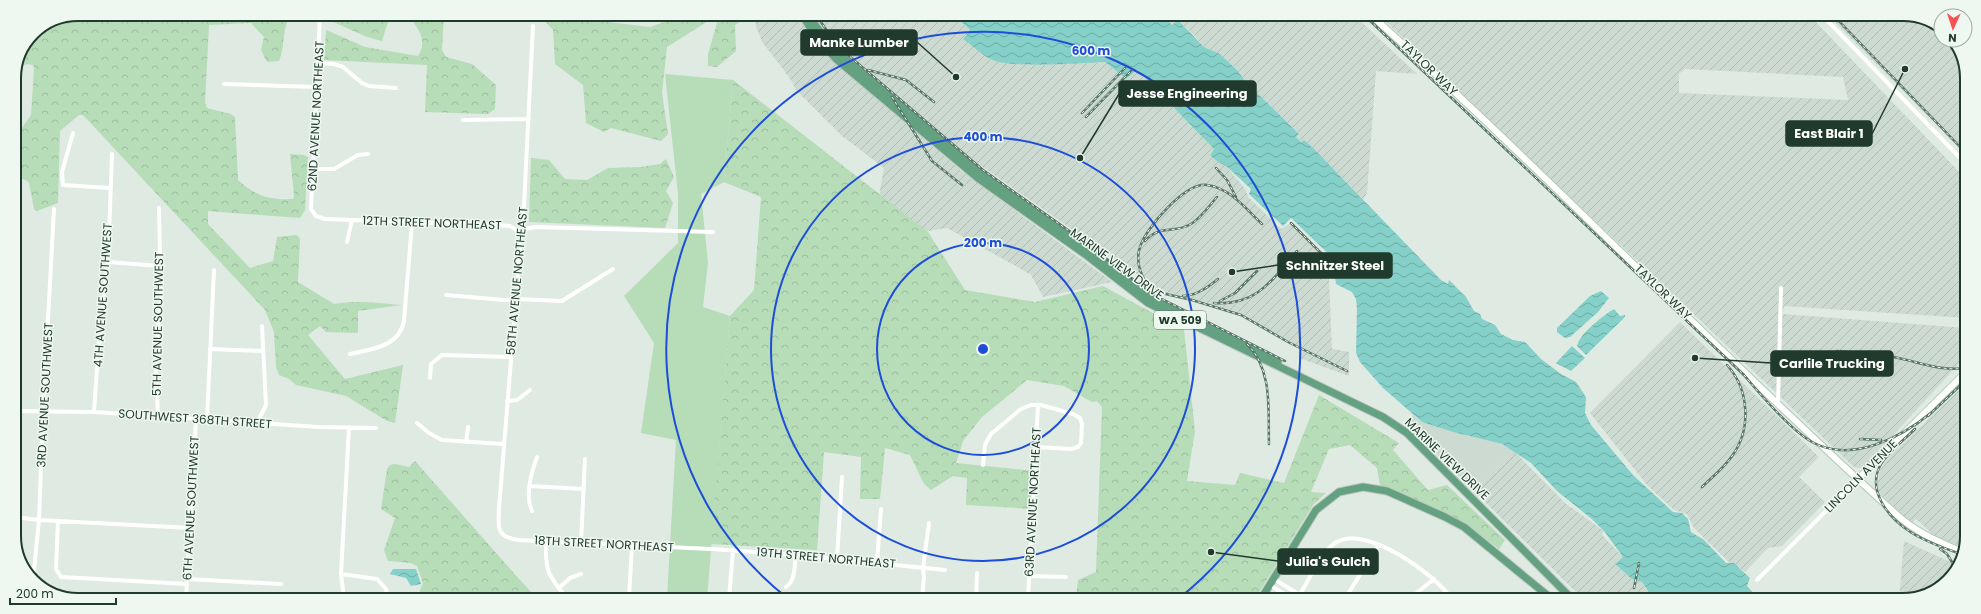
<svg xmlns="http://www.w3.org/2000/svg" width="1981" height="614" viewBox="0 0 1981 614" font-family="Poppins,sans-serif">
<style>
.built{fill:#cddad1}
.industrial{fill:url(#industrial-furrows);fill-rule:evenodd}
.green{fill:#b7dcb8}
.forest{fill:url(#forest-crowns)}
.water{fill:url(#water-waves)}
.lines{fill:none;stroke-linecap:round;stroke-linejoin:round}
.secondary-casing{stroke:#b2cabb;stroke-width:8}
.primary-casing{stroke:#bcc4c0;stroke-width:9}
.street{stroke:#fff;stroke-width:4}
.secondary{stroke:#fff;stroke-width:6}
.primary{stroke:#63a181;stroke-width:7}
.rail-casing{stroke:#5a7668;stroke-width:2.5}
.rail{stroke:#eff7f1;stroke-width:1;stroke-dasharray:3;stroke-linecap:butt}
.ring{fill:none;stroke:#1d4ed8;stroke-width:2}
.labels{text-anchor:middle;stroke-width:3;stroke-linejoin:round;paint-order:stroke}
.shield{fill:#eff7f1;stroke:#5e7368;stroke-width:1}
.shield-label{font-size:11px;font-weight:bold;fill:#203b2d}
.street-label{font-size:12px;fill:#203b2d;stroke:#eff7f1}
.rim{fill:none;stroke:#203b2d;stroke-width:2}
.centre{fill:#1d4ed8;stroke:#eff7f1;stroke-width:2}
.ring-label{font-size:12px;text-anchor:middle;font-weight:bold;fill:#1d4ed8;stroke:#eff7f1;stroke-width:3;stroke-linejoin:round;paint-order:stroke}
.leader{fill:none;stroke:#203b2d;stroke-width:1.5}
.callout-dot{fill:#203b2d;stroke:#eff7f1;stroke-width:1.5}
.callout{fill:#203b2d;stroke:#203b2d;stroke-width:1.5}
.callout-label{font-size:13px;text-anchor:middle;font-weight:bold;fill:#fff}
</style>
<defs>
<pattern id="industrial-furrows" width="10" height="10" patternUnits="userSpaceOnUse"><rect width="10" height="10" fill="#cddad1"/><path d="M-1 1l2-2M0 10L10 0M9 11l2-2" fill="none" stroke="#b0bcb4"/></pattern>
<pattern id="forest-crowns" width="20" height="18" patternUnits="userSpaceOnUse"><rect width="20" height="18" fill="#b7dcb8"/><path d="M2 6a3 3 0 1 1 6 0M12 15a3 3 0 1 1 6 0" fill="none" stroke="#9dbe9e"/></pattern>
<pattern id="water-waves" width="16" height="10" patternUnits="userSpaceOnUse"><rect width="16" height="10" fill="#85d1c9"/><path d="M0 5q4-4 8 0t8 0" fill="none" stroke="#6caba4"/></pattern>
</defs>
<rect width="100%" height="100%" fill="#dfeae2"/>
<path class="built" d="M1413 415 1422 422 1453 432 1502 444 1513 450 1474 491 1405 423Z"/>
<path class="industrial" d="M755 15H797L812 37 834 61 963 172 1112 282 1043 297 1031 275 1021 269 947 228 922 232 878 201 884 168 842 136 795 89 793 83 783 69 762 42 756 26Z
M817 15H954L970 30 963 38 991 60 1040 65 1105 62 1126 79 1137 70 1214 149 1210 154 1218 162 1226 166 1246 190 1248 197 1281 229 1291 223 1332 264 1329 280 1332 349 1349 352V376L1299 358 1302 348 1233 311 1201 301 1168 296 977 163 854 58 833 38Z
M1162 15 1355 16 1417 74 1376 71 1367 193 1363 199 1304 140 1301 142 1296 137 1299 134 1246 82 1237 70 1220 54 1204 47 1196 37 1178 20 1172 25Z
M1380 16H1810L1966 179V318L1784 306 1783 314 1966 328V356L1864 467 1860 468 1854 467ZM1685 69 1843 77 1848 100 1679 93V74Z
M1829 16H1920L1941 30V40H1953L1967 74 1966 155Z
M1680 322 1819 457 1799 477 1825 502 1782 546 1768 548 1745 572 1734 563H1730L1694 528 1687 514 1674 510 1647 485 1590 413Z
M1965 384V549L1935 536 1916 519 1911 524 1878 491V482L1880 470 1887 459Z
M1513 450 1565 503 1604 531 1602 535 1623 557 1615 564 1632 579 1642 582 1647 589 1651 600H1584L1474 491Z
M1904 541 1957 565 1942 587 1899 600Z"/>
<path class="green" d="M665 74 733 80 724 182 701 194 708 263 703 307 730 316 707 599 667 598 676 440 641 433 654 343 624 296 678 243V194Z"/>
<path class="forest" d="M78 14H271L288 20C282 33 285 47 279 61L267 62 261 50 264 37 251 23 209 25 205 102 207 108 231 114 235 117 238 180C255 196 270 200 293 199L294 196 290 154 304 155 308 157 305 210 300 218 208 211V224L250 268 273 261 277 237 297 235 300 239 298 282 334 304C356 300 378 303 401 305L358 311V333L326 332 320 326 308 335 345 379 403 365 395 423 387 421 346 396 296 385 289 379 279 375 276 367 274 332 265 310 83 115H79L60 131 58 203 37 211 34 209 29 183C25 178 20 178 14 180V139L31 115 34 68 33 65 27 64 18 67 34 32Z
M329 14H395L389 18 382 41 367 37 329 20Z
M407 14H444L442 50 446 57 472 64 496 85 495 109 488 114 425 112 427 65 324 60 326 30 365 47 418 56C429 40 417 27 407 14Z
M462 14 531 15V18Z
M551 15 650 27 684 15 750 16 735 25 736 51 717 67 708 66V54L717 23 713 18 667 47 662 93 668 134 661 141 611 128 604 132 586 123 583 85 555 64 553 30 543 19Z
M733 80 928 232 965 290 1035 302 1103 286 1184 330 1195 431 1187 481 1235 485 1240 473 1284 483 1319 395 1399 443 1393 450 1428 490 1447 485 1505 540 1499 549 1466 524 1446 514 1380 485 1377 468 1350 445 1329 449 1311 492 1326 493 1313 505 1255 599H1076L1078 580 1096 572 1102 407 1097 401 1092 402 1064 386 1027 380 982 417 963 441 956 463 1035 471 1033 509 966 505 967 478 953 476 931 490 924 484 910 455 885 448 880 499H860L861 457 824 452 817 550 711 544 730 316 754 290 761 197 724 182Z
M531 158 549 160 565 179 587 180 608 168 640 167 660 164 666 159 674 177 666 191 673 203 665 228 529 222Z
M415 461 520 580 537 598H417L423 583 417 566 411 563 388 561 384 550 395 518 381 509 387 469 390 465 395 464 409 467Z"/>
<path class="water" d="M954 15H1162L1172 25 1178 20 1204 47 1220 54 1237 70 1246 82 1299 134 1296 137 1301 142 1304 140 1313 148 1441 280 1448 284 1449 280 1466 297 1474 311 1480 314 1482 319 1495 325 1501 334 1513 340 1525 342 1541 359 1561 374 1576 382 1586 397 1585 413 1591 425 1633 475 1673 512 1682 513 1688 519 1691 532 1704 540 1726 563H1734L1750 578 1747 586 1760 600H1651L1647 589 1642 582 1632 579 1615 564 1623 557 1604 531 1593 520 1557 491 1531 463 1502 444 1453 432 1422 422 1383 388 1360 362 1356 353 1357 309 1356 299 1352 292 1336 284 1335 277 1329 272 1338 263 1291 218 1283 226 1249 194 1251 189 1226 166 1218 162 1210 155 1214 149 1137 70 1126 79 1105 62C1081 63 1009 69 990 59 981 54 972 45 963 39L970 30Z
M1601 291 1609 298 1598 312 1570 337 1565 338 1557 332V328L1590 296Z
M1614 309 1620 316 1625 315V317L1586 355 1577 346C1579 334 1604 315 1614 309Z
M1572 346 1585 358 1571 371 1556 363Z
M393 569H416L421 584 411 586 406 578 390 574Z"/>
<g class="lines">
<g class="secondary-casing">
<path id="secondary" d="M1372 16C1551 177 1718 353 1897 515 1917 533 1940 542 1964 553
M1858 479 1966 372"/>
</g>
<g class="primary-casing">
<path id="primary" d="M802 15 817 38 836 59 979 179 1086 255 1148 303 1383 417 1407 433 1573 600
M808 15 827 41 845 59 981 173 1069 235 1152 299 1278 362
M1261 599 1316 510 1339 492 1363 487 1387 491 1445 517 1464 527 1553 600"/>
</g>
<path class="street" d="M320 14 311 209 316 216 325 219 495 225 510 226 520 232
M1823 16 1966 164
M533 26 523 225 520 232 521 237 499 508C498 527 496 537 518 540L711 549 796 555 945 570
M318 63 334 64 343 67 362 83 369 86 396 88
M224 84 317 87
M463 120 529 119
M73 133 62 172 63 185 110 188
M314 169H334L358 155 368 154
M521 230 535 227 713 232
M347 242 352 220
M108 262 160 266
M446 295 515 301
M516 299 562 301 613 269
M210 349 263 351
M350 354C372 349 399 347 404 321L412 223
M430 378 431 364 442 355 511 357
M507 401 517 400 530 390
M1778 404 1781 288
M14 411 94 412 319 427 376 428
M17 411 18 369
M94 412 100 326 108 262 112 154
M158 415 155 355 161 300 159 208
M207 419 214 270
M257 423 266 405 262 326
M417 423 429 433 442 440 503 444
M466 442 468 427
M983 465 985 445 991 434 1021 409 1031 405H1041L1073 414 1080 418 1082 424 1081 443 1078 447 1071 449 1036 447
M530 486 584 489
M532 511C525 496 531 473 537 457
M14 517 39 520 190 528
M58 521 56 569 61 577 187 584
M546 541C545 571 548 576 567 598
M581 543 585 459
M837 559 842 477
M877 562 881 509
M341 574 377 579 386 589 388 598
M1029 576 1066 577
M187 579 281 584
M1274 579 1300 595
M33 580 39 520 43 411 54 209
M1757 580 1858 479
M1270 585 1292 599
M786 587C796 581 794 565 796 555
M559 588 570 578 581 574
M186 598 196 419
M344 598 341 574 349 428
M629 598 632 545
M729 599 733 550
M922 599 924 577 923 568 929 523
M976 599 977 573
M1028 599 1038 405
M1297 599C1308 583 1319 554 1335 543 1366 523 1435 575 1452 599
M1345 599 1378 545
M1409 599 1434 579"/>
<use href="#secondary" class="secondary"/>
<use href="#primary" class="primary"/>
<g class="rail-casing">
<path id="rail" d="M816 15 832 38 848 55 983 170 1082 240 1152 294 1285 361
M1365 16 1744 375C1760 394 1792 432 1814 443 1853 463 1902 437 1932 412
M1612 16H1615
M1834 16 1966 153
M868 70 906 80 934 102
M892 97 932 161 962 185
M1082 113 1125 68
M1086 117 1131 71
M1216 168 1227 180 1236 197
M1291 223 1334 266
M1145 241C1160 224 1175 234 1191 224 1201 218 1209 206 1217 197
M1155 290C1141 282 1135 262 1140 247 1146 227 1186 182 1207 185 1230 188 1246 209 1262 224
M1157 292 1192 300 1241 315 1288 342 1347 371
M1183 296C1197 295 1207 288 1218 279
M1220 301 1235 293 1257 271
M1214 303C1257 306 1272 280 1297 251
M1247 344C1273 370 1268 409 1269 444
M1837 351C1856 353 1874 355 1893 357 1917 361 1941 372 1966 368
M1928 416 1966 380
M1915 429C1904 440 1889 451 1881 464 1866 490 1888 517 1909 531 1925 542 1945 548 1963 555
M1860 439 1881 440
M1702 487C1712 477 1724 468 1732 456 1752 429 1749 389 1727 365
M1940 549 1947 554 1955 567
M1634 588 1639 563"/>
</g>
<use href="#rail" class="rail"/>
</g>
<g class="ring">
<circle cx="983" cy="349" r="106"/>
<circle cx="983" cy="349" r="212"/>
<path d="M786 597A317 317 0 1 1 1178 599"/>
</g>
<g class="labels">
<rect class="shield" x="1154" y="311" width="52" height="18" rx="3"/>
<g class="shield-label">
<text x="1180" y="324">WA 509</text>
</g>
<g class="street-label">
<text transform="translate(1429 68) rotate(44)" y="4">TAYLOR WAY</text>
<text transform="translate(316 116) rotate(-87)" y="4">62ND AVENUE NORTHEAST</text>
<text transform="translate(432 223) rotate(2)" y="4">12TH STREET NORTHEAST</text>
<text transform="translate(1117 264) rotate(36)" y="4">MARINE VIEW DRIVE</text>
<text transform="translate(517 281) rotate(-85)" y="4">58TH AVENUE NORTHEAST</text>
<text transform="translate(1663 292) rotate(44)" y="4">TAYLOR WAY</text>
<text transform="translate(103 295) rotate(-86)" y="4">4TH AVENUE SOUTHWEST</text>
<text transform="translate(158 324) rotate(-89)" y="4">5TH AVENUE SOUTHWEST</text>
<text transform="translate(45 395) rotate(-87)" y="4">3RD AVENUE SOUTHWEST</text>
<text transform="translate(195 419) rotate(4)" y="4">SOUTHWEST 368TH STREET</text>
<text transform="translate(1447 459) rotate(44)" y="4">MARINE VIEW DRIVE</text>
<text transform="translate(1861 476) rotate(-45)" y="4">LINCOLN AVENUE</text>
<text transform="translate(1033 502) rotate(-87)" y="4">63RD AVENUE NORTHEAST</text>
<text transform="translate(191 508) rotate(-87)" y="4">6TH AVENUE SOUTHWEST</text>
<text transform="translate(604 544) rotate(3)" y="4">18TH STREET NORTHEAST</text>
<text transform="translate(826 558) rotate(5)" y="4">19TH STREET NORTHEAST</text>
</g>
</g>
<path d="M0 0H1981V614H0ZM78 21H1903A57 57 0 0 1 1960 78V536A57 57 0 0 1 1903 593H78A57 57 0 0 1 21 536V78A57 57 0 0 1 78 21Z" fill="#eff7f1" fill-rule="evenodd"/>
<path class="rim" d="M78 21H1903A57 57 0 0 1 1960 78V536A57 57 0 0 1 1903 593H78A57 57 0 0 1 21 536V78A57 57 0 0 1 78 21Z"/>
<circle cx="983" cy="349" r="6" class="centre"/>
<g class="ring-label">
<text x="1091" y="55">600 m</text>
<text x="983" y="141">400 m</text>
<text x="983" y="247">200 m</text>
</g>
<path class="leader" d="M956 77L917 42M1080 158L1119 94M1905 69L1872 134M1232 272L1278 265M1695 358L1771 363M1211 552L1278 561"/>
<g class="callout-dot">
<circle cx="956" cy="77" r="4"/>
<circle cx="1080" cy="158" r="4"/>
<circle cx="1905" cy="69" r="4"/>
<circle cx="1232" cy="272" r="4"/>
<circle cx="1695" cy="358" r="4"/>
<circle cx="1211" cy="552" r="4"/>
</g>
<g class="callout">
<rect x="801" y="30" width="116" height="25" rx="4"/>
<rect x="1119" y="81" width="137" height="25" rx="4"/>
<rect x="1786" y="121" width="86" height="25" rx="4"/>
<rect x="1278" y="253" width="114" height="25" rx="4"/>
<rect x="1771" y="351" width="122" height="25" rx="4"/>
<rect x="1278" y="549" width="100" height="25" rx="4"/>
</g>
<g class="callout-label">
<text x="859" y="47">Manke Lumber</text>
<text x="1187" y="98">Jesse Engineering</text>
<text x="1829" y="138">East Blair 1</text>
<text x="1335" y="270">Schnitzer Steel</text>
<text x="1832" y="368">Carlile Trucking</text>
<text x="1328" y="566">Julia's Gulch</text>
</g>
<g transform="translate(1953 28) rotate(183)"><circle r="19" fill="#eff7f1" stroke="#9caca3"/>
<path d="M0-3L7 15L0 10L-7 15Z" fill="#f45455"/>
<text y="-6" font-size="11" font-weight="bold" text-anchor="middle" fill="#203b2d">N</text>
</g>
<path d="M10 598v6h106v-6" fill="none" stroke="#203b2d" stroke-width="2"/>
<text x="16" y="598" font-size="12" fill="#203b2d" stroke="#eff7f1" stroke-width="3" paint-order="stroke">200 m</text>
</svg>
